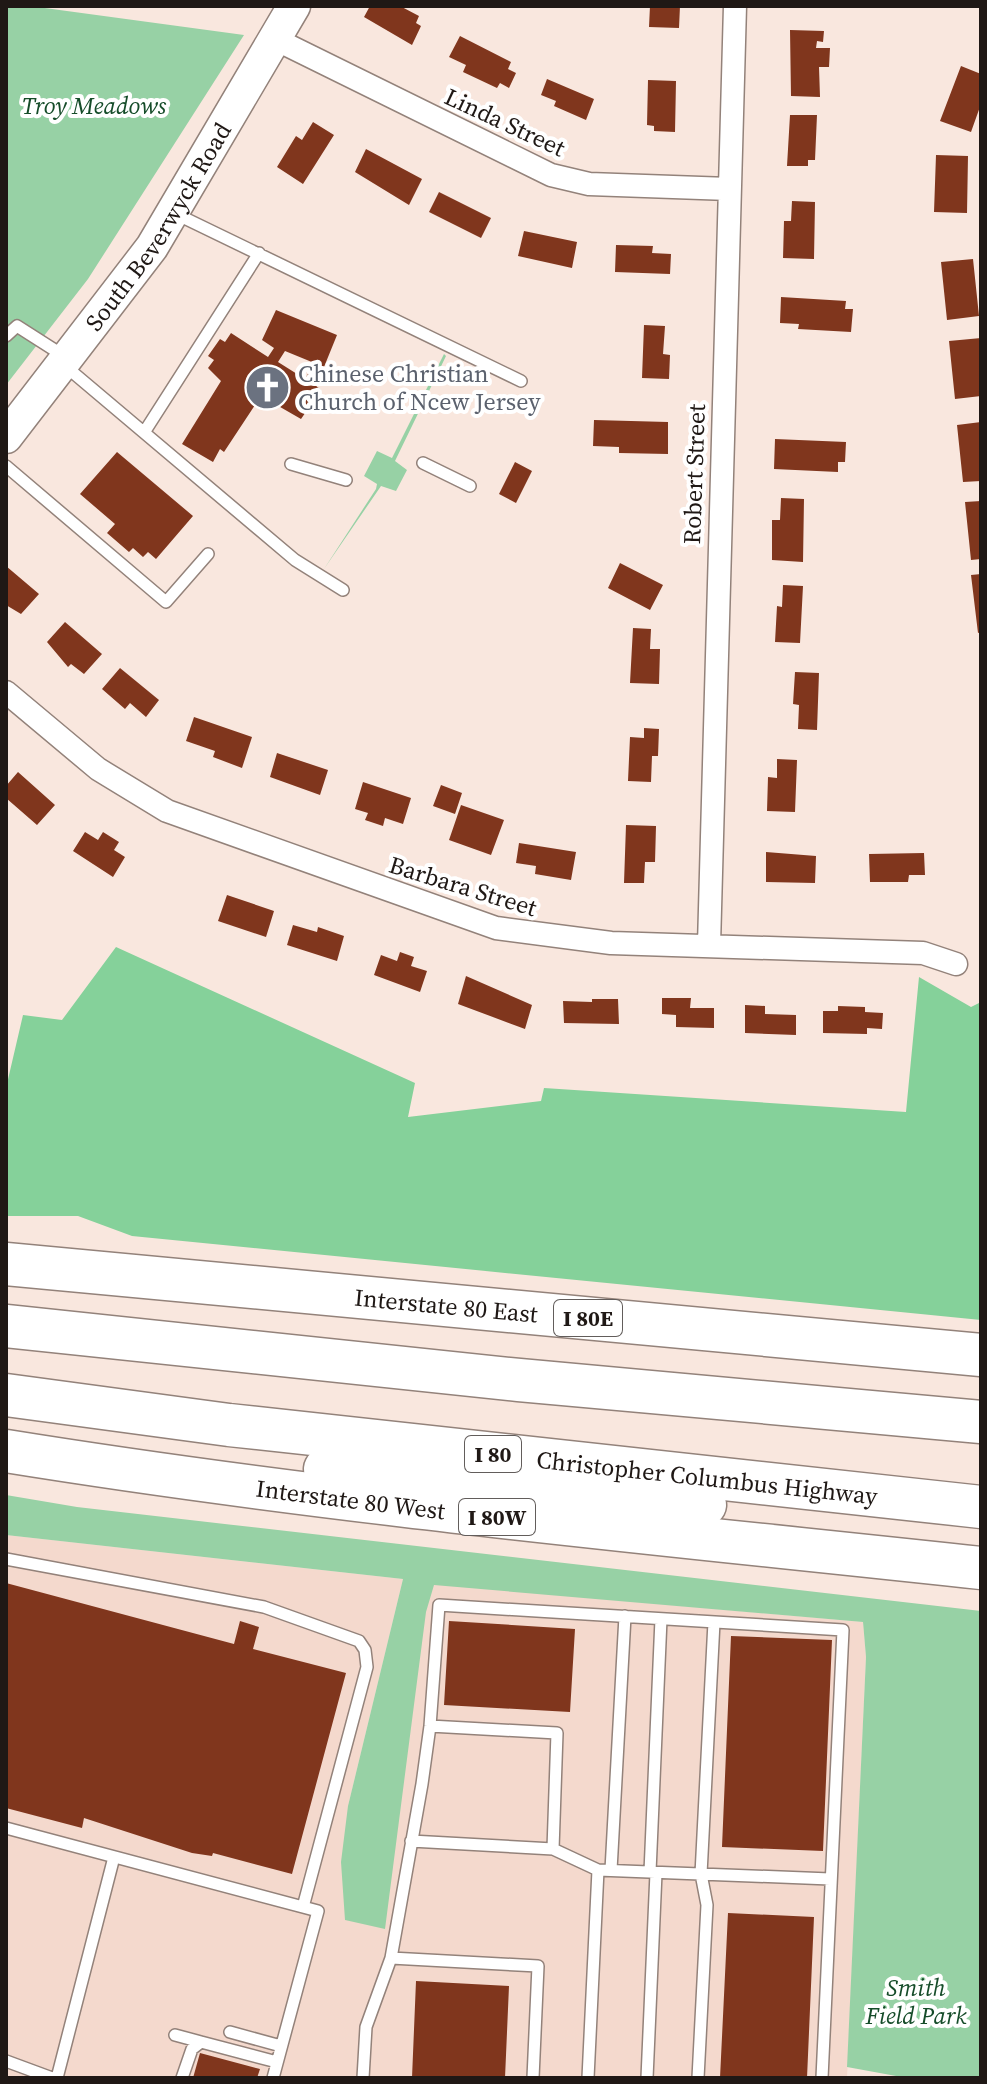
<svg xmlns="http://www.w3.org/2000/svg" width="987" height="2084" font-family="'Source Serif 4',serif">
<style>
.built{fill:#f4d9cd}
.green{fill:#97d1a5}
.forest{fill:#85d19a}
.building{fill:#80361d}
.lines{fill:none;stroke-linecap:round;stroke-linejoin:round}
.lane-casing{stroke:#93827a;stroke-width:14}
.street-casing{stroke:#93827a;stroke-width:25}
.secondary-casing{stroke:#93827a;stroke-width:35}
.highway-casing{stroke:#93827a;stroke-width:45}
.lane{stroke:#fff;stroke-width:11}
.street{stroke:#fff;stroke-width:22}
.secondary{stroke:#fff;stroke-width:32}
.highway{stroke:#fff;stroke-width:42}
.labels{text-anchor:middle;dominant-baseline:central;stroke-width:8;stroke-linejoin:round;paint-order:stroke}
.shield{fill:#fff;stroke:#625d5b;stroke-width:2}
.shield-label{font-size:22px;font-weight:bold;fill:#1f1815}
.park-label{font-size:24px;font-style:italic;fill:#154c29;stroke:#fff}
.street-label{font-size:24px;fill:#1f1815;stroke:#fff}
.worship-label{font-size:24px;fill:#5b616d;stroke:#fff;text-anchor:start}
</style>
<rect width="100%" height="100%" fill="#f9e7de"/>
<path class="built" d="M6,1535L403,1579L348,1806L434,1584L863,1622L866,1657L847,2078H6Z"/>
<path class="green" d="M6,6H30L244,35L88,279L6,385Z
M444,354L446,356L395,461L407,470L396,491L381,486L324,569L376,489L377,484L364,476L377,451L392,458Z
M6,1495L77,1507L981,1611V2078H907L847,2067L866,1657L863,1622L434,1585L426,1612L385,1929L345,1920L341,1862L348,1806L403,1579L6,1535Z"/>
<path class="forest" d="M116,947L415,1083L408,1117L541,1101L544,1088L906,1112L919,977L971,1007L981,1002V1320L132,1236L78,1216H6V1088L23,1015L62,1020Z"/>
<path class="building" d="M370,6H400L419,16L416,23L421,26L412,45L364,17Z
M650,6H680L679,28L649,27Z
M790,30L824,31L823,42L817,41L816,48H830L829,67H819L820,97L791,96Z
M460,36L511,62L508,69L516,73L509,88L500,83L497,88L463,72L466,65L449,57Z
M961,66L981,74V104L971,132L940,121Z
M547,79L594,99L586,120L554,106L556,101L541,95Z
M648,80L676,81L675,132L654,131V126L647,125Z
M790,115H817L815,160H808V166H787Z
M313,122L334,135L303,184L277,167L296,136L302,140Z
M366,149L422,179L409,205L355,172Z
M936,155L968,156L967,213L934,212Z
M439,192L491,218L481,238L429,212Z
M792,201L815,202L814,259L783,258L784,221H791Z
M524,231L577,242L572,268L518,256Z
M616,245L653,246L652,253L671,254L670,274L615,272Z
M973,259L979,316L947,320L941,262Z
M781,297L846,301L845,309H853L851,332L798,329L799,324L780,323Z
M276,310L337,335L324,367L285,351L278,362L305,379L310,370L321,374L315,385L321,390L301,419L261,396L224,452L220,449L213,462L182,444L221,381L208,368L214,360L208,356L220,339L225,342L231,333L268,357L274,348L262,340Z
M644,325L665,326L663,354L670,355L669,379L642,378Z
M981,338V396L955,399L949,341Z
M594,420L668,422V454L619,453V447L593,446Z
M981,422V481L963,482L957,425Z
M775,439L846,442L845,462H838V472L774,469Z
M117,452L193,516L156,559L148,552L143,557L133,548L129,552L107,533L115,524L80,494Z
M515,462L532,471L516,503L499,494Z
M781,498L804,499L803,562L772,560V520H780Z
M981,501V559L971,560L965,502Z
M620,563L663,585L650,610L608,588Z
M6,566L39,594L21,614L6,605Z
M981,574V632L978,633L971,575Z
M783,585L803,586L800,643L775,642L777,606L782,607Z
M65,622L102,654L84,674L71,664L68,667L47,642Z
M633,628L651,629L650,649H660L659,684L630,683Z
M120,668L159,700L146,717L130,703L125,709L102,689Z
M795,672L819,673L817,730L798,729L799,705L793,704Z
M194,717L252,737L242,768L213,757L215,751L186,741Z
M644,728L659,729L658,756H652L651,782L628,781L630,737L644,738Z
M277,753L328,770L320,795L270,777Z
M777,759L797,760L795,812L767,811L768,777L777,778Z
M18,772L55,805L37,825L6,798V786Z
M363,782L411,798L403,824L385,818L383,826L365,820L368,813L355,809Z
M441,785L462,793L455,814L433,806Z
M461,805L504,820L491,855L449,840Z
M626,825L656,826L655,862H645L644,883H624Z
M85,832L98,840L103,832L119,842L114,850L125,857L113,877L73,851Z
M519,843L576,852L571,880L535,874L536,866L516,863Z
M766,852L816,856L815,883L766,882Z
M924,853L925,875H909L908,882H870L869,854Z
M227,895L274,911L266,937L218,921Z
M293,925L317,932L318,927L344,936L337,961L287,945Z
M400,952L414,957L411,966L427,971L420,992L374,975L381,955L397,961Z
M466,976L532,1005L525,1029L458,1004Z
M662,998H691L690,1008H714V1028L676,1027V1015L662,1014Z
M592,999H618L619,1024L564,1023L563,1001L592,1002Z
M745,1005L765,1006V1014L796,1015V1035L745,1033Z
M838,1006L865,1007V1012L883,1013L882,1029L867,1028V1034L823,1033V1011H838Z
M6,1583L234,1644L240,1621L259,1627L253,1649L346,1673L292,1874L213,1853L212,1856L192,1853L84,1818L82,1828L6,1808Z
M449,1621L575,1629L570,1712L444,1705Z
M731,1636L832,1640L823,1851L722,1847Z
M728,1913L814,1917L807,2078H720Z
M416,1981L509,1986L505,2078H412Z
M200,2053L260,2069L257,2078H193Z"/>
<g class="lines">
<defs>
<path id="lane" d="M176,214L521,381
M6,336L17,326L64,356
M64,365L295,560L343,590
M145,431L259,253
M423,463L470,486
M291,464L346,480
M6,466L166,602L208,554
M6,1559L264,1607L359,1641L365,1650L367,1667L303,1907
M430,1726L557,1733L553,1849
M6,1828L318,1911L273,2078
M411,1841L553,1849L598,1870L830,1879
M611,1870L625,1616
M650,1872L661,1619
M391,1958L538,1966L533,2078
M230,2032L281,2046
M175,2035L201,2042
M6,2061L52,2078
M57,2078L114,1857
M182,2078L192,2049L201,2042L277,2062
M363,2078L366,2027L391,1958L422,1784L430,1726L439,1605L843,1630L822,2078
M588,2078L598,1870
M647,2078L656,1873
M698,2078L707,1905L701,1874L714,1622"/>
<path id="street" d="M275,39L551,175L589,184L729,189
M6,692L98,769L167,811L496,928L611,943L923,953L956,964
M709,945L735,6"/>
<g id="secondary">
<path id="s1" d="M6,437L152,247L294,6"/>
</g>
<g id="highway">
<path id="s2" d="M6,1264L981,1355"/>
<path d="M6,1326L519,1380L981,1422"/>
<path id="s3" d="M6,1395L229,1425L981,1507"/>
<path id="s4" d="M6,1451C329,1503 655,1533 981,1568"/>
<path d="M325,1469L705,1505"/>
</g>
</defs>
<use href="#lane" class="lane-casing"/>
<use href="#street" class="street-casing"/>
<use href="#secondary" class="secondary-casing"/>
<use href="#highway" class="highway-casing"/>
<use href="#lane" class="lane"/>
<use href="#street" class="street"/>
<use href="#secondary" class="secondary"/>
<use href="#highway" class="highway"/>
</g>
<defs>
<symbol id="church-disc" viewBox="-11 -11 22 22"><circle r="9.5" fill="#6b7280" stroke="#fff"/><path d="M-1.2-6h2.4v3.5h3.3v2.4h-3.3V6h-2.4V-.1h-3.3v-2.4h3.3Z" fill="#fff"/></symbol>
</defs>
<g fill-rule="evenodd">
<use href="#church-disc" x="242" y="362" width="51" height="51"/>
</g>
<g class="labels">
<g class="shield">
<rect x="554" y="1300" width="68" height="36" rx="6"/>
<rect x="465" y="1436" width="56" height="36" rx="6"/>
<rect x="459" y="1499" width="76" height="36" rx="6"/>
</g>
<g class="shield-label">
<text x="588" y="1318">I 80E</text>
<text x="493" y="1454">I 80</text>
<text x="497" y="1517">I 80W</text>
</g>
<g class="park-label">
<text x="94" y="105">Troy Meadows</text>
<text x="916" y="1987">Smith<tspan x="916" dy="28">Field Park</tspan></text>
</g>
<g class="street-label">
<text transform="translate(505 122) rotate(25)">Linda Street</text>
<text stroke="none"><textPath href="#s1" startOffset="260">South Beverwyck Road</textPath></text>
<text transform="translate(694 474) rotate(-88)">Robert Street</text>
<text transform="translate(463 886) rotate(17)">Barbara Street</text>
<text stroke="none"><textPath href="#s2" startOffset="442">Interstate 80 East</textPath></text>
<text stroke="none"><textPath href="#s3" startOffset="706">Christopher Columbus Highway</textPath></text>
<text stroke="none"><textPath href="#s4" startOffset="348">Interstate 80 West</textPath></text>
</g>
<g class="worship-label">
<text x="298" y="373">Chinese Christian<tspan x="298" dy="28">Church of Ncew Jersey</tspan></text>
</g>
</g>
<rect width="987" height="2084" fill="none" stroke="#1f1815" stroke-width="16"/>
</svg>
